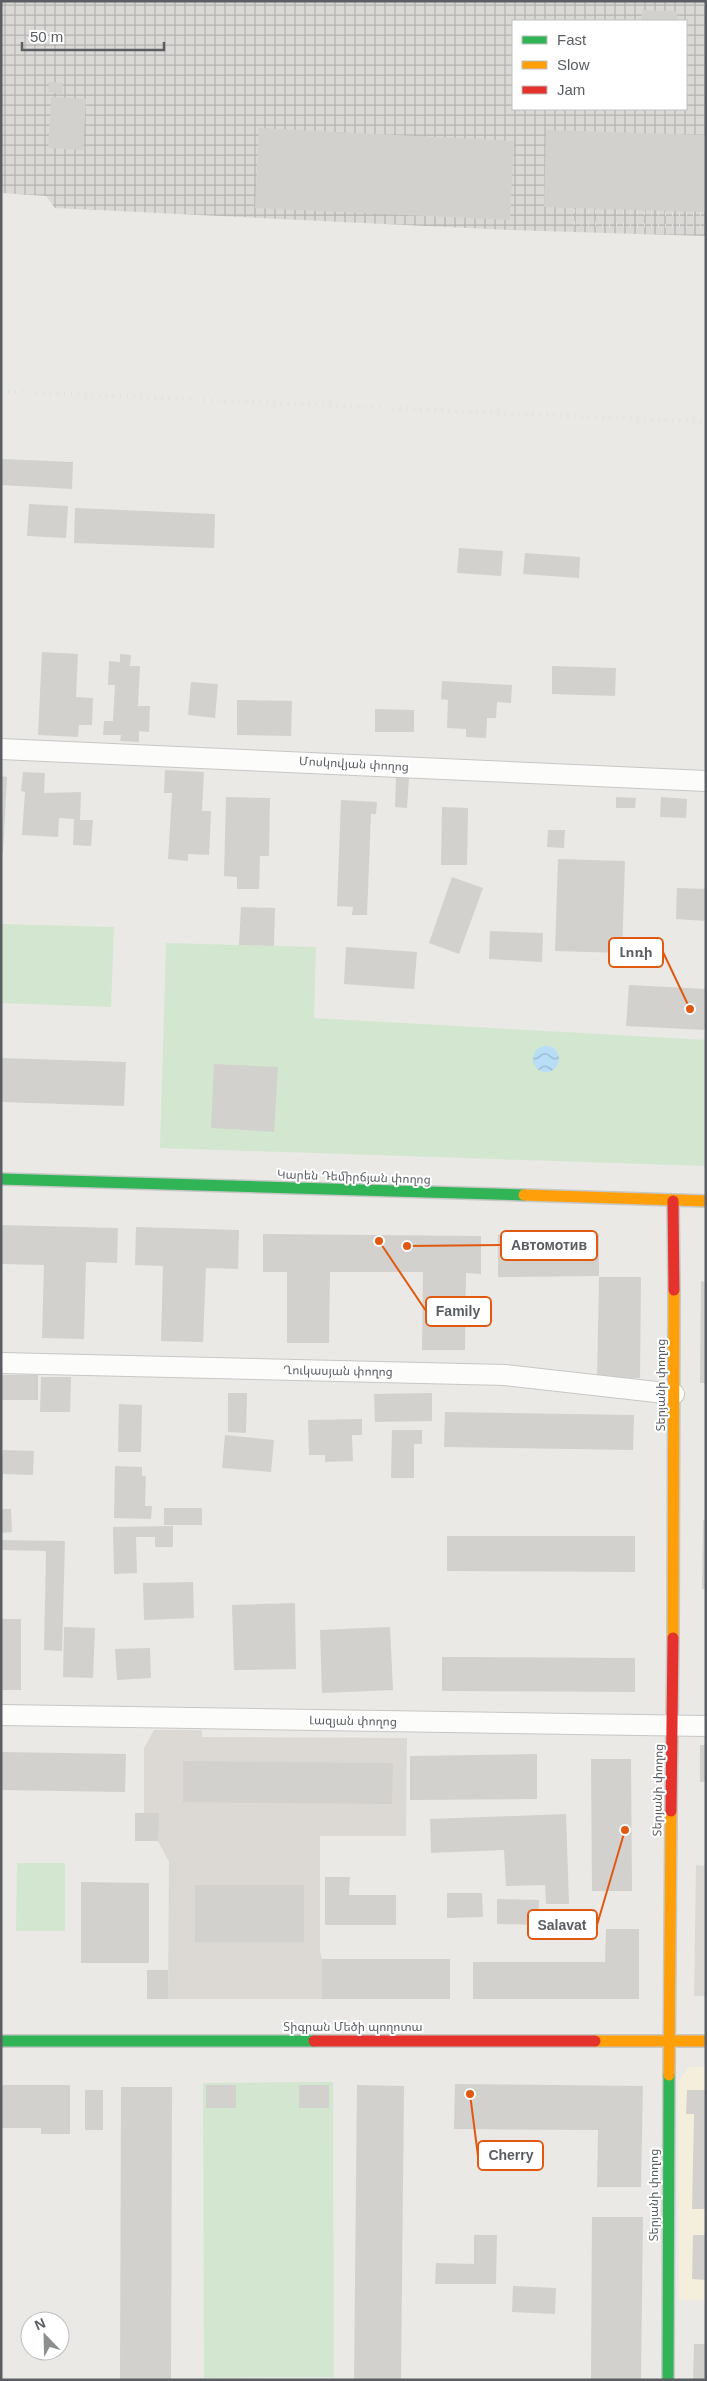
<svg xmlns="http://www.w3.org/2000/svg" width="707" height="2381" font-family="Arial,'Noto Sans Armenian',sans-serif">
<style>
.commercial{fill:#f4eedd}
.industrial{fill:url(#industrial-grid);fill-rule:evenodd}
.education{fill:#dcd9d4}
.green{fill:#d3e6d0}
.water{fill:url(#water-waves)}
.building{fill:#d2d1ce}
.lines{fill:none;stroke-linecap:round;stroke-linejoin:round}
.street-casing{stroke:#c7c7c7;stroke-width:22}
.fast-casing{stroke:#c6c7c7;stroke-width:14}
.slow-casing{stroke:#c6c7c7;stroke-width:14}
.jam-casing{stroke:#c6c7c7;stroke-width:14}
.street{stroke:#fcfcfb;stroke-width:20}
.fast{stroke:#30b455;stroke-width:11}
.slow{stroke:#ff9f0a;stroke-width:11}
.jam{stroke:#e5322d;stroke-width:11}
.rail{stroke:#e2e1e1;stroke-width:4;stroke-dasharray:1 6;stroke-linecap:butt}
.labels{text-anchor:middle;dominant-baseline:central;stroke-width:4;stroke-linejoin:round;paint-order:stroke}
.street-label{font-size:12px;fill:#5a5e62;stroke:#fff}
.leader{fill:none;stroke:#e15910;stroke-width:2}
.callout-dot{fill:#e15910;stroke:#fff;stroke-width:2}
.callout{fill:#fff;stroke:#e15910;stroke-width:2}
.callout-label{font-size:14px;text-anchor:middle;font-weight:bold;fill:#5a5e62}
</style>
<defs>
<pattern id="industrial-grid" width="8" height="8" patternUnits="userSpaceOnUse" patternTransform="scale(1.25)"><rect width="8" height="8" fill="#dbd9d6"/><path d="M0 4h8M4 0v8" fill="none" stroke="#b5b3b1"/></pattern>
<pattern id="water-waves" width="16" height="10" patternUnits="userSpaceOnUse" patternTransform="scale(1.25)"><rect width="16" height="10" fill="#b7def6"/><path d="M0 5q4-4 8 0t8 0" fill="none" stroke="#98b7cb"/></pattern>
</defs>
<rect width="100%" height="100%" fill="#eae9e5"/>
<path class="commercial" d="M689,2067H706V2300H679L678,2082Z"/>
<path class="industrial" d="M1,1H706V236L509,230L55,208L46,196L1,193ZM513,21H686V109H513Z"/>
<path class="education" d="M154,1730H202V1737L407,1738L406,1836H320V1951L322,1959V1999H168L169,1862L158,1841V1813H144V1748Z
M696,1865L706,1866V1996H694Z"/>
<path class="green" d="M1,924L114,927L111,1007L1,1003Z
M166,943L316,947L314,1018L706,1040V1166L160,1148Z
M17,1863H65V1931H16Z
M333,2082L334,2377L204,2378L203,2083Z"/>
<path class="water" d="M533 1059a13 13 0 1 1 26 0a13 13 0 1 1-26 0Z"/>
<path class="building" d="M642,10L677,11V21H641Z
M49,82L63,83L62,94L48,92Z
M51,97L86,99L83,150L48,148Z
M259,128L514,141L510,220L255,208Z
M546,130L706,135V212L544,207Z
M1,459L73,462L72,489L1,485Z
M29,504L68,506L66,538L27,536Z
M75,508L215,514L214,548L74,543Z
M459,548L503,551L501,576L457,573Z
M525,553L580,557L579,578L523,574Z
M42,652L78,654L76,697L93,698L92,725H79L78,737L38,735Z
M120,654L131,655L130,666H140L138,706H150L149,732L139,731V742L120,741L121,735H103L104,721H113L115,685H108L109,661L120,662Z
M552,666L616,668L615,696L552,694Z
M442,681L512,685L511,703L497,702L496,718H487L486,738L466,737V729L447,728L448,700L441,699Z
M191,682L218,684L215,718L188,715Z
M237,700L292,701L291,736L237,735Z
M375,709L414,710V732H375Z
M165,770L204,772L202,811H211L209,855L188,854V861L168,859L172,793H164Z
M23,772L45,773L44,793L81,792L80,820H93L91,846L73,845L74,819L59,818L58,837L22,835L25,792L21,791Z
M1,776L7,777L3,853H1Z
M396,777L409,778L407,808L395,807Z
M226,797L270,798L269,856H260L259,889H237V877L224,876Z
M616,797L636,798L635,808H616Z
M661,797L687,799L686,818L660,817Z
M341,800L377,802L376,814H371L367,915H352L353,907L337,906Z
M442,807L468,808L467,865H441Z
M548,830H565L564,848L547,847Z
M558,859L625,861L622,953L555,951Z
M452,877L483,888L459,954L429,943Z
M677,888L706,889V921L676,919Z
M241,907L275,908L274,946L239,945Z
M490,931L543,933L542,962L489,959Z
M346,947L417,952L414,989L344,984Z
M629,985L706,989V1030L626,1026Z
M1,1058L126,1062L124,1106L1,1102Z
M214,1064L278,1067L274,1132L211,1128Z
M1,1225L118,1228L117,1263L86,1262L84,1339L42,1338L44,1265L1,1264Z
M136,1227L239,1230L238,1269L206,1268L203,1342L161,1341L163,1266L135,1265Z
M263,1234L481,1236V1274L466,1273L465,1350H422L423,1272H330L329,1343H287V1272H263Z
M599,1234V1276L498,1277V1235Z
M599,1277H641L640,1378H597Z
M701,1281L706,1282V1383H700Z
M1,1375H38V1400H1Z
M41,1377H71L70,1412H40Z
M228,1393H247L246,1433L228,1432Z
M432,1393V1421L375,1422L374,1394Z
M119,1404L142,1405L141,1452H118Z
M445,1412L634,1415L633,1450L444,1447Z
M362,1419V1435H352L353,1461L325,1462V1455H309L308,1420Z
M392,1430H422V1444H414V1478H391Z
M225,1435L274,1440L271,1472L222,1468Z
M3,1450L34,1451L33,1475L3,1474V1479H1V1455H3Z
M115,1466L142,1467V1476H146L145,1506H152L151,1519L114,1518Z
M164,1508H202V1525H164Z
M1,1509H11L12,1532L1,1533Z
M703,1520H706V1589H702Z
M173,1526V1547H155V1537H136L137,1573L114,1574L113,1527Z
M447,1536H635V1572L447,1571Z
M1,1540L65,1541L62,1651L44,1650L46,1551L1,1550Z
M193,1582L194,1618L144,1620L143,1583Z
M295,1603L296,1669L234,1670L232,1605Z
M1,1619H21V1690H1Z
M64,1627L95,1628L93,1678L63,1677Z
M390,1627L393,1690L322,1693L320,1630Z
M150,1648L151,1678L117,1680L115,1649Z
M442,1657L635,1658V1692L442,1691Z
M700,1745H706V1782H700Z
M1,1752L126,1754L125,1792L1,1790Z
M537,1754V1799L410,1800V1756Z
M591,1759H631L632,1891H592Z
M183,1761L393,1763L392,1804L183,1802Z
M135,1813H159L158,1841H135Z
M566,1814L569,1904H546L545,1885L506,1886L504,1850L431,1853L430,1819Z
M325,1877H350L349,1895H396V1925H325Z
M81,1882L149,1883V1963H81Z
M195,1885H304V1942H195Z
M447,1893H482L483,1917L447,1918Z
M497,1899L539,1900L538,1925L497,1924Z
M606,1929H639V1999H473V1962H605Z
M322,1959H450V1999H322Z
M147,1970H168V1999H147Z
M455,2084L643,2086L641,2187H597L598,2130L454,2129Z
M1,2085H70V2134H41V2128H1Z
M206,2085H236V2108H206Z
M299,2085H329V2108H299Z
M357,2085L404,2086L401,2380H354Z
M121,2087H172L171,2380H120Z
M85,2090H103V2130H85Z
M687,2090H706V2209H692L694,2114H686Z
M592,2217H643L641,2380H591Z
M474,2235H497L496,2284H435L436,2263L474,2264Z
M693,2235H706V2280L692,2279Z
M513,2286L556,2288L555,2314L512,2312Z
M694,2344H706V2380H693Z"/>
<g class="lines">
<defs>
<path id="street" d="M1,749L706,781
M1,1363L505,1375L674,1394
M1,1715L706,1726"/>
<path id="fast" d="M1,1179L524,1195
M1,2041H314
M668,2380L669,2075"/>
<path id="slow" d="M524,1195L706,1201
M673,1638L674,1290
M595,2041H706
M669,2075L671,1811"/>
<path id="jam" d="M673,1201L674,1290
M671,1811L673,1638
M314,2041H595"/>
</defs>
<use href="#street" class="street-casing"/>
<use href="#fast" class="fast-casing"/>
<use href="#slow" class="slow-casing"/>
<use href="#jam" class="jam-casing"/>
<use href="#street" class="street"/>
<use href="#fast" class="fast"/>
<use href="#slow" class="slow"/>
<use href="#jam" class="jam"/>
<path class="rail" d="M698,1L706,4
M574,211L706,215
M574,223L706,227
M1,391L706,422"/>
</g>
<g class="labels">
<g class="street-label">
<text transform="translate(354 764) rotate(3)">Մոսկովյան փողոց</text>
<text transform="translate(354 1177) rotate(2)">Կարեն Դեմիրճյան փողոց</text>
<text transform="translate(338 1371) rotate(1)">Ղուկասյան փողոց</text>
<text transform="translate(661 1385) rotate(-90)">Տերյանի փողոց</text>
<text transform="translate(353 1721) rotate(1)">Լազյան փողոց</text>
<text transform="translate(658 1790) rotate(-89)">Տերյանի փողոց</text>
<text x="353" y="2027">Տիգրան Մեծի պողոտա</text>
<text transform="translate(654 2195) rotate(-90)">Տերյանի փողոց</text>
</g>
</g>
<path class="leader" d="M690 1009L663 952M407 1246L501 1245M379 1241L426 1311M625 1830L597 1925M470 2094L478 2156"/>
<g class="callout-dot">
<circle cx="690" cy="1009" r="5"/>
<circle cx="407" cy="1246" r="5"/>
<circle cx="379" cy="1241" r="5"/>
<circle cx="625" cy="1830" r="5"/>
<circle cx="470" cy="2094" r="5"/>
</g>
<g class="callout">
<rect x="609" y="938" width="54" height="29" rx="5"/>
<rect x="501" y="1231" width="96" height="29" rx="5"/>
<rect x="426" y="1297" width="65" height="29" rx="5"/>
<rect x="528" y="1910" width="69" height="29" rx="5"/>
<rect x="478" y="2141" width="65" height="29" rx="5"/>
</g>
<g class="callout-label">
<text x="636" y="957">Լոռի</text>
<text x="549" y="1250">Автомотив</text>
<text x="458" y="1316">Family</text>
<text x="562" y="1930">Salavat</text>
<text x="511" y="2160">Cherry</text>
</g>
<rect width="707" height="2381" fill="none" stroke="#5a5e62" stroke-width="5"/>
<rect x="512" y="20" width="175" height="90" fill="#ffffff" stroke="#bdbfc0"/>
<rect x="522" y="36" width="25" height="8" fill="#30b455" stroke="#bdbfc0"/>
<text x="557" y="45" font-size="15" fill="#5a5e62">Fast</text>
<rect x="522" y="61" width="25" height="8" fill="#ff9f0a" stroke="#bdbfc0"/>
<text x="557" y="70" font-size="15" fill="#5a5e62">Slow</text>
<rect x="522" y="86" width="25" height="8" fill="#e5322d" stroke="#bdbfc0"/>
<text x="557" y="95" font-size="15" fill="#5a5e62">Jam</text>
<g transform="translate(45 2336) rotate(337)"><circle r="24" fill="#ffffff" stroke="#bdbfc0"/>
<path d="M0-4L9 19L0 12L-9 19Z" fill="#8c8f90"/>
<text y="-8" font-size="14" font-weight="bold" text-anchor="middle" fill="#5a5e62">N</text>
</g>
<path d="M22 42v8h142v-8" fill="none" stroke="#5a5e62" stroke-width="2.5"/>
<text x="30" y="42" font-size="15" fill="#5a5e62" stroke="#ffffff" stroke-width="4" paint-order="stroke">50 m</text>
</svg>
